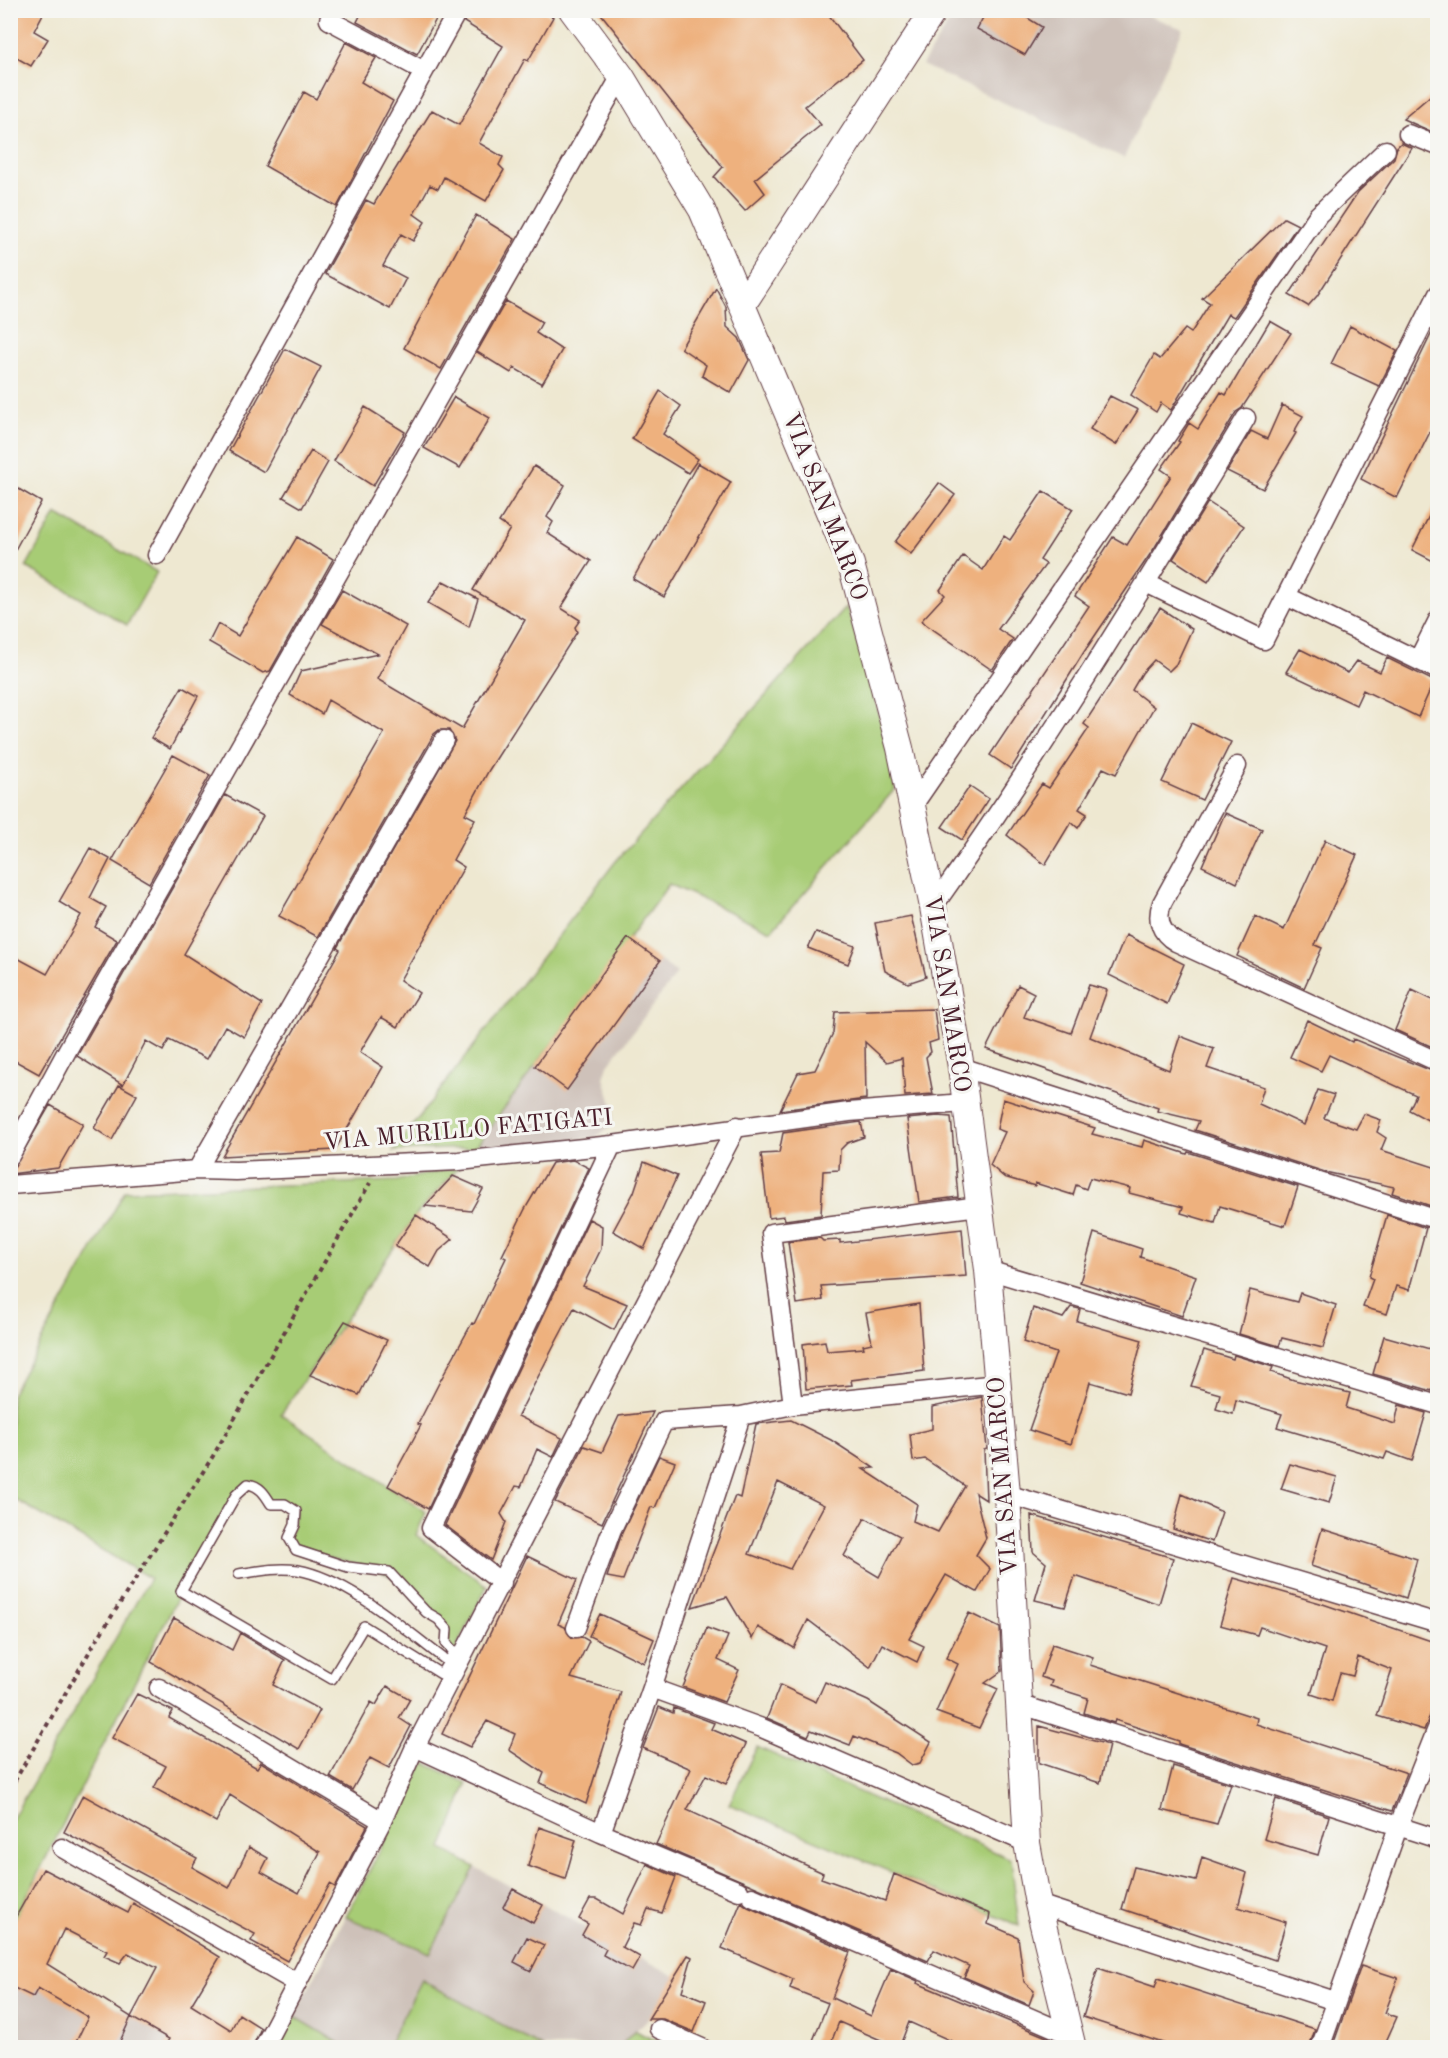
<svg xmlns="http://www.w3.org/2000/svg" width="1448" height="2058" font-family="'Old Standard TT',serif">
<style>
.industrial{fill:#cec1b9}
.green{fill:#a7cc75;stroke:#787650;stroke-width:1.5}
.building{fill:#eeb17e;fill-rule:evenodd}
.lines{fill:none;stroke-linecap:round;stroke-linejoin:round}
.lane-casing{stroke:#633d44;stroke-width:12}
.street-casing{stroke:#633d44;stroke-width:21}
.secondary-casing{stroke:#633d44;stroke-width:28}
.path{stroke:#633d44;stroke-width:4;stroke-dasharray:4.5 4.5;stroke-linecap:butt}
.lane{stroke:#fff;stroke-width:9}
.street{stroke:#fff;stroke-width:18}
.secondary{stroke:#fff;stroke-width:26}
.labels{text-anchor:middle;dominant-baseline:central;stroke-width:6;stroke-linejoin:round;paint-order:stroke}
.street-label{font-size:24px;fill:#4a1f2b;stroke:#f6f6f2}
</style>
<rect width="100%" height="100%" fill="#f6f6f2"/>
<filter id="ink" filterUnits="userSpaceOnUse"><feTurbulence type="fractalNoise" baseFrequency=".0167" numOctaves="2"/><feDisplacementMap in="SourceGraphic" scale="12" xChannelSelector="R" yChannelSelector="G"/><feConvolveMatrix kernelMatrix="1 2 1 2 8 2 1 2 1" color-interpolation-filters="sRGB"/></filter>
<filter id="wash" filterUnits="userSpaceOnUse"><feTurbulence type="fractalNoise" baseFrequency=".008" numOctaves="4" result="noise"/><feDisplacementMap in="SourceGraphic" scale="24" xChannelSelector="R" yChannelSelector="G"/><feGaussianBlur stdDeviation="1.35" result="paint"/><feColorMatrix in="noise" values="0 0 0 0 0 0 0 0 0 0 0 0 0 0 0 0 0 1.4 0 .05"/><feComposite in="paint" operator="in"/></filter>
<g filter="url(#wash)">
<rect width="100%" height="100%" fill="#eee8d1"/>
<path class="industrial" d="M956,11H1137L1183,29L1124,158L922,65Z
M628,938L677,973L608,1065L604,1078L614,1110L612,1125L596,1137L473,1150Z
M475,1867L675,1976L648,2019L619,2047H542L422,1980L387,2047H346L294,2016L346,1917L430,1953Z
M10,1942L84,1988L184,2047H11Z"/>
<path class="green" d="M56,514L157,572L127,625L26,567Z
M846,607C867,666 884,726 895,789L771,931L669,884L475,1148L393,1151L616,861Z
M459,1167L416,1215L281,1414L426,1512L416,1535L487,1586L454,1652L446,1643L447,1629L399,1580L375,1569L296,1550L289,1538L296,1511L271,1504L255,1485L239,1494L181,1591L11,1927V1821L150,1578L11,1497V1395L125,1191L396,1181Z
M757,1747L1011,1859L1019,1926L729,1804Z
M424,1763L467,1783L442,1849L475,1867L430,1953L346,1917Z
M422,1980L542,2047H387Z
M294,2016L346,2047H276Z
M635,2031L669,2047H619Z"/>
<g id="blocks">
<path class="building" d="M10,10H45L34,31L48,39L31,66L10,54Z
M363,10H441L417,54L357,22Z
M469,10H541L553,17L528,61L525,59L479,143L503,157L499,165L504,170L486,201L444,177L438,189L430,185L414,214L425,222L413,241L401,234L383,266L406,278L390,309L325,274L366,200L374,204L432,110L459,125L503,46L464,22Z
M598,10H825L863,60L805,106L821,125L755,179L765,193L745,211L714,177L723,167Z
M987,10H1015L1042,27L1025,55L977,29Z
M346,42L376,58L361,82L393,101L337,207L265,166L304,92L316,99Z
M1437,90V134L1403,119Z
M1401,143L1412,148L1317,296L1308,306L1289,295L1358,192L1394,158L1397,147Z
M476,215L515,239L441,369L404,348Z
M1284,218L1298,225L1234,317L1228,314L1171,410L1161,403L1156,412L1131,395L1154,355L1160,359L1185,329L1191,333L1210,303L1202,298Z
M716,288L726,307L727,327L739,338L749,360L731,393L702,376L706,365L681,348Z
M506,301L542,322L536,333L562,350L542,384L514,368L511,373L477,352Z
M1270,321L1291,333L1242,408L1236,412L1155,547L1084,652L1011,769L990,755L1089,606L1075,596L1113,537L1127,545L1171,476L1161,469L1180,442L1178,441L1189,423L1198,429L1221,392L1226,395Z
M1437,322V418L1397,498L1361,479Z
M1350,326L1397,351L1379,386L1331,364Z
M285,349L321,367L264,472L229,451Z
M660,391L681,406L663,434L698,459L688,473L632,439Z
M1110,396L1138,410L1116,445L1090,429Z
M454,397L490,418L460,468L424,448Z
M1282,405L1303,416L1294,432L1296,433L1263,489L1227,471L1251,431L1267,439Z
M365,407L405,432L373,486L334,461Z
M311,451L328,462L302,508L283,497Z
M698,463L731,482L664,597L633,579Z
M534,466L565,485L547,517L553,522L547,533L591,561L561,608L580,620L575,627L577,632L489,770L465,814L475,819L453,860L464,867L400,980L419,993L398,1027L381,1017L360,1052L383,1067L335,1150L222,1156L340,950L337,948L455,741L449,730H439L434,734L318,937L279,916L384,733L328,700L322,714L290,695L301,671L378,654L322,624L342,590L406,626L377,679L462,729L525,620L473,590L510,529L499,522Z
M939,483L955,495L911,554L895,542Z
M10,484L41,502L10,559Z
M1043,491L1073,509L1040,560L1046,564L998,629L1013,639L992,670L921,621L945,595L940,590L963,556L983,570L1004,536L1010,540Z
M1437,500V563L1412,550Z
M1208,502L1244,526L1208,582L1173,559Z
M297,537L333,559L270,671L263,673L209,642L218,624L238,636Z
M443,581L478,599L469,627L428,603Z
M1160,608L1192,629L1176,664L1169,671L1154,660L1142,673L1132,690L1154,707L1116,774L1103,768L1079,809L1087,814L1078,828L1071,822L1045,865L1007,835L1042,784L1049,788L1089,728L1084,724Z
M1300,649L1348,673L1357,661L1380,672L1387,658L1434,681L1418,717L1363,690L1356,705L1286,672Z
M182,687L198,696L170,749L151,738Z
M1191,723L1231,742L1202,800L1162,782Z
M173,755L210,775L149,883L112,861Z
M970,786L989,799L962,840L942,827Z
M225,795L263,816L184,954L262,1004L244,1037L225,1026L207,1059L169,1040L163,1051L146,1041L123,1085L77,1056Z
M1225,813L1262,829L1237,883L1202,866Z
M1325,840L1357,855L1315,945L1322,948L1304,988L1237,956L1255,916L1284,930Z
M90,848L110,859L90,898L106,907L95,927L117,940L39,1074L10,1058V954L47,974L81,915L59,902Z
M911,916L926,977L908,983L885,971L875,923Z
M816,932L855,946L848,964L808,948Z
M1126,935L1184,964L1167,1004L1109,975Z
M628,938L660,961L567,1090L535,1066Z
M1018,985L1034,993L1024,1017L1071,1033L1089,985L1107,990L1090,1037L1169,1070L1180,1036L1214,1049L1207,1068L1264,1087L1259,1104L1304,1125L1318,1090L1334,1095L1324,1118L1356,1129L1364,1114L1381,1120L1377,1132L1386,1138L1381,1150L1437,1168V1208L1392,1193L1394,1187L1325,1172L1195,1130L1199,1121L1157,1111L1158,1108L986,1049Z
M1412,990L1437,1002V1049L1395,1030Z
M934,1009L938,1040L929,1043L931,1052L926,1057L933,1094L905,1096L902,1058L887,1062L865,1042L866,1099L780,1110L798,1073L815,1070L833,1033L835,1012Z
M1307,1020L1352,1042L1353,1039L1437,1073V1125L1409,1110L1416,1095L1329,1055L1321,1071L1290,1057Z
M119,1085L137,1095L112,1140L94,1128Z
M1003,1099L1095,1128L1092,1134L1142,1147L1144,1140L1187,1154L1188,1152L1298,1187L1285,1226L1220,1206L1215,1223L1181,1213L1183,1207L1129,1193L1130,1188L1090,1178L1086,1189L1076,1185L1073,1195L1035,1183V1186L1004,1177L990,1165L1005,1132L997,1129Z
M50,1105L83,1124L58,1168L10,1174Z
M938,1116L951,1117L958,1197L919,1202L907,1119Z
M861,1122L864,1137L847,1143L840,1150L839,1170L823,1171L821,1215L785,1220L784,1216L769,1218L761,1154L779,1153L783,1133Z
M573,1160L589,1168L428,1509L388,1486L421,1425L418,1424L439,1383L472,1323L474,1324L506,1258L502,1256L525,1209L552,1163Z
M644,1162L677,1176L644,1249L613,1231L634,1192Z
M453,1176L483,1189L471,1211L425,1206Z
M416,1215L453,1239L439,1251L430,1267L395,1246Z
M1387,1215L1426,1228L1409,1290L1396,1286L1387,1314L1363,1307L1373,1279L1369,1277Z
M589,1219L602,1226L601,1249L583,1286L627,1304L614,1330L574,1308L557,1340L518,1416L562,1438L553,1457L537,1449L521,1487L516,1486L501,1514L506,1522L491,1560L445,1525Z
M962,1229L966,1276L821,1286L823,1300L797,1304L788,1242L820,1238L823,1241L840,1240V1243Z
M1094,1233L1142,1249L1140,1257L1196,1276L1182,1316L1080,1282Z
M1250,1290L1297,1302L1300,1293L1336,1305L1323,1348L1282,1338L1279,1346L1239,1334Z
M919,1304L924,1371L851,1380L852,1385L806,1389L803,1344L825,1341L827,1351L864,1348L863,1345L872,1343L866,1313Z
M1071,1307L1080,1309L1077,1321L1142,1340L1128,1393L1090,1382L1071,1444L1029,1430L1056,1353L1023,1342L1033,1308L1063,1318Z
M345,1321L387,1340L359,1395L310,1375Z
M1384,1336L1437,1351V1388L1433,1387L1432,1391L1373,1374Z
M1204,1350L1233,1359L1234,1355L1273,1367L1271,1372L1294,1380L1350,1393L1346,1408L1395,1424L1399,1405L1426,1413L1412,1461L1387,1452L1384,1459L1277,1427L1282,1414L1236,1400L1233,1414L1216,1409L1220,1394L1191,1386Z
M982,1397L987,1449L984,1450L986,1500L975,1493L986,1538L976,1555L990,1569L977,1592L946,1575L909,1639L924,1646L917,1662L882,1644L870,1667L808,1620L794,1648L758,1627L752,1639L727,1597L692,1607L735,1496L740,1498L756,1424L791,1420L831,1440L874,1468L863,1469L917,1504L913,1521L938,1532L965,1486L925,1459L913,1461L910,1434L932,1429V1407ZM778,1482L824,1505L790,1569L749,1554ZM865,1518L900,1536L879,1577L844,1556Z
M653,1412L602,1523L555,1502L584,1446L602,1452L619,1416Z
M659,1456L675,1462L655,1508L651,1507L623,1580L607,1577L622,1533Z
M1290,1464L1337,1477L1329,1503L1281,1489Z
M1182,1494L1222,1512L1212,1542L1173,1529Z
M1031,1515L1173,1558L1159,1604L1075,1576L1065,1607L1035,1600L1046,1563L1033,1552Z
M1322,1529L1417,1559L1406,1598L1311,1566Z
M527,1556L577,1580L558,1624L565,1627L572,1638L582,1637L589,1641L571,1678L621,1692L586,1804L540,1783L544,1773L509,1750L515,1734L487,1721L470,1747L442,1734Z
M1234,1578L1320,1603L1437,1643V1698L1424,1730L1377,1716L1392,1670L1358,1657L1353,1676L1340,1673L1332,1701L1311,1694L1325,1649L1260,1627L1257,1635L1220,1625Z
M969,1613L1000,1628L1002,1671L985,1683L998,1689L979,1728L936,1712L958,1664L946,1658Z
M600,1614L654,1639L644,1663L589,1636Z
M174,1618L232,1650L240,1633L285,1660L273,1685L320,1710L299,1749L151,1662Z
M707,1628L728,1636L718,1660L739,1670L724,1702L683,1687Z
M1052,1644L1093,1657L1090,1665L1257,1718L1256,1724L1407,1773L1392,1811L1179,1744V1741L1115,1720L1114,1723L1084,1713L1088,1698L1050,1686L1052,1681L1041,1677Z
M825,1682L868,1701L931,1742L920,1763L912,1765L896,1753L854,1736L850,1745L811,1730L808,1736L767,1718L780,1685L816,1702Z
M387,1686L410,1699L399,1718L411,1726L389,1768L370,1758L352,1790L330,1777L371,1702L376,1705Z
M137,1694L173,1711L169,1718L257,1768L261,1762L367,1826L335,1887L330,1884L287,1961L251,1941L255,1934L64,1832L83,1795L197,1858L192,1867L229,1888L249,1847L268,1858L261,1872L299,1893L320,1852L230,1795L216,1822L154,1788L166,1766L112,1738Z
M659,1707L673,1713L674,1708L714,1723L711,1729L746,1744L726,1784L706,1775L687,1810L823,1873L821,1878L885,1901L894,1874L990,1914L988,1924L1018,1937L1024,1982L1034,1991L1029,2005L964,1977L969,1966L934,1950L928,1961L656,1844L691,1769L643,1748Z
M1039,1726L1109,1745L1100,1783L1039,1763Z
M1173,1766L1231,1784L1217,1824L1162,1810Z
M1276,1799L1329,1816L1318,1855L1264,1839Z
M539,1827L576,1840L565,1879L528,1866Z
M1202,1857L1247,1873L1238,1907L1286,1922L1275,1960L1122,1909L1134,1867L1196,1881Z
M647,1864L676,1877L662,1913L648,1909L641,1925L634,1923L622,1947L640,1957L632,1971L603,1955L606,1949L582,1935L588,1924L579,1919L590,1899H597L623,1914Z
M43,1869L128,1913L133,1903L220,1957L191,2005L231,2030L239,2014L261,2028L252,2048H164L169,2039L131,2017L117,2048H73L88,2017L38,1988L33,1997L10,1986V1927ZM64,1929L107,1951L104,1956L120,1963L128,1953L157,1968L131,2017L47,1964Z
M513,1889L543,1905L533,1923L503,1907Z
M741,1902L748,1907L850,1952L832,1998L871,2016L891,1969L918,1981L917,1983L1056,2041L1057,2048H967L909,2022L899,2048H880L883,2041L839,2022L829,2048H810L828,2003L790,1988L793,1979L722,1948Z
M527,1937L544,1945L531,1971L514,1962Z
M688,1955L692,1957L682,1991L706,2001L694,2032L663,2019H648Z
M1361,1966L1398,1978L1385,2013L1397,2017L1383,2048H1332Z
M1098,1968L1155,1987L1158,1978L1315,2029L1309,2048H1178L1083,2017Z"/>
</g>
</g>
<g filter="url(#ink)">
<use href="#blocks" fill-opacity="0" stroke="#633d44" stroke-width="1.5"/>
<g class="lines">
<defs>
<path id="lane" d="M248,1484C260,1486 265,1494 271,1504H285L296,1511L295,1525L289,1538L296,1550L348,1567L389,1572L426,1612L438,1619L447,1629L446,1643L454,1652L441,1674L364,1626L332,1679L181,1591L236,1495Z
M239,1574C258,1571 278,1567 298,1570C349,1579 409,1633 451,1664"/>
<path id="street" d="M329,20L424,71
M1408,134L1438,146
M157,555L458,10
M1146,583L1264,640L1438,294
M1286,596L1438,670
M1418,660L1438,620
M1237,766L1162,903C1156,919 1160,933 1176,942L1438,1062
M912,807L1318,215L1386,150
M933,907C1045,749 1146,584 1246,418
M961,1067L1438,1220
M10,1156L68,1049L621,76
M197,1170L444,740
M10,1185L197,1170L236,1171L459,1161L612,1145L849,1112L964,1103
M988,1270L1438,1405
M793,1405L998,1384
M1007,1494L1438,1623
M502,1583L431,1528L612,1145
M576,1628L612,1529L664,1421L741,1416
M159,1688L382,1821
M652,1688L762,1728L1027,1843
M1019,1704L1438,1839
M415,1747L737,1126
M601,1833L652,1688L741,1416L793,1405L771,1233L979,1206
M62,1848L297,1983
M752,1897L1068,2034
M1038,1904L1335,2001
M659,2029L702,2048
M263,2048L382,1821L415,1747L601,1833L739,1891
M1320,2048L1398,1827L1438,1726"/>
<path id="secondary" d="M572,10L621,76L702,210L851,564L900,748L933,907L961,1067L988,1270L1007,1494L1027,1843L1038,1904L1073,2048
M743,304L934,10"/>
</defs>
<use href="#lane" class="lane-casing"/>
<use href="#street" class="street-casing"/>
<use href="#secondary" class="secondary-casing"/>
<path class="path" d="M10,1789L91,1649L213,1456L370,1183"/>
<use href="#lane" class="lane"/>
<use href="#street" class="street"/>
<use href="#secondary" class="secondary"/>
</g>
</g>
<g class="labels">
<g class="street-label">
<text transform="translate(824 507) rotate(69)">VIA SAN MARCO</text>
<text transform="translate(946 994) rotate(81)">VIA SAN MARCO</text>
<text transform="translate(468 1131) rotate(-5)">VIA MURILLO FATIGATI</text>
<text transform="translate(1004 1476) rotate(-94)">VIA SAN MARCO</text>
</g>
</g>
<rect width="1448" height="2058" fill="none" stroke="#f6f6f2" stroke-width="36"/>
</svg>
